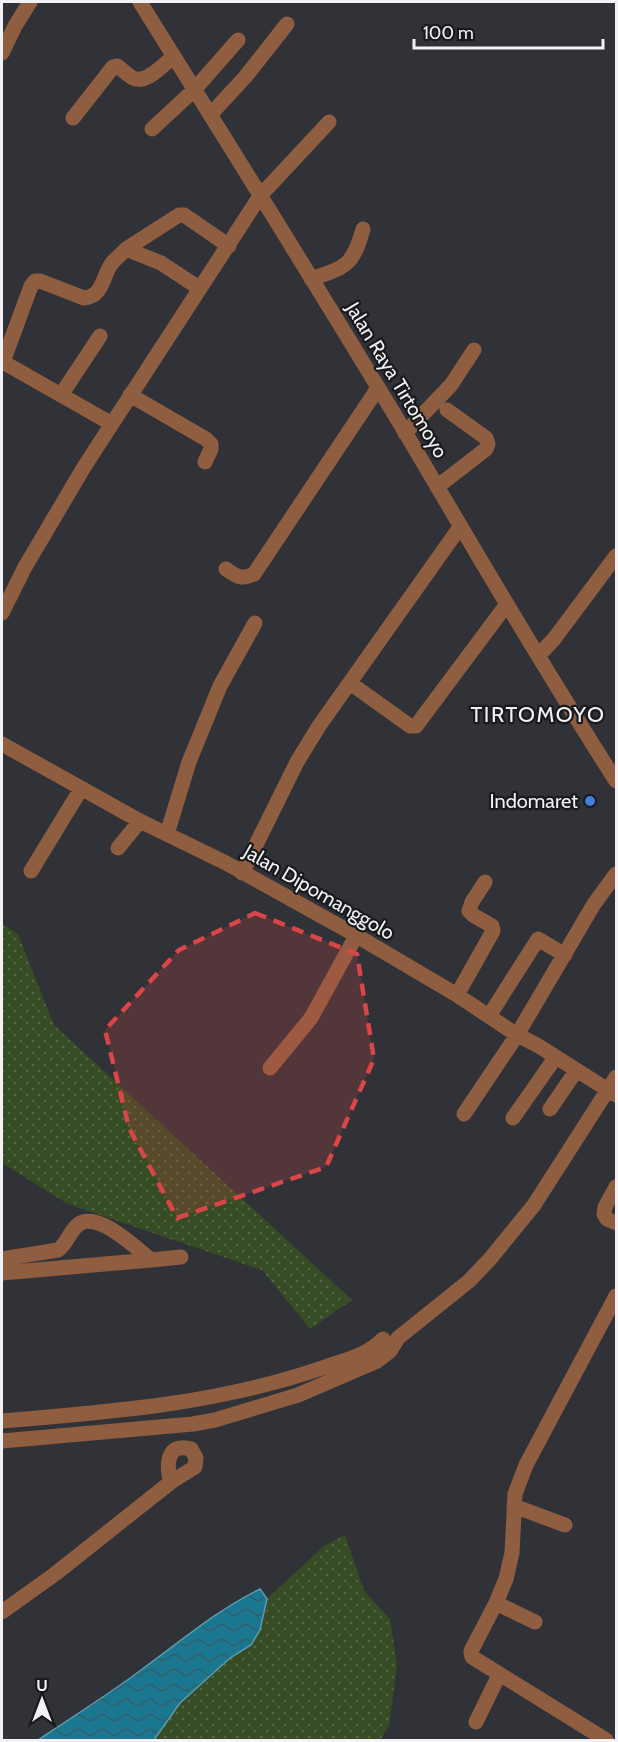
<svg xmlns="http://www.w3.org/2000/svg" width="618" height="1742" font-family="Cabin,sans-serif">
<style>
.grass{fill:url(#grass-dots)}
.water{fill:url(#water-waves);stroke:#5b9cae;stroke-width:1.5}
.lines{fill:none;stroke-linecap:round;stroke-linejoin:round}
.minor{stroke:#8f5e41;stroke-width:15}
.marked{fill:#da4647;fill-opacity:0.2;stroke:#da4647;stroke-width:4.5;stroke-dasharray:12 8;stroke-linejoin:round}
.shop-dot{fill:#3f7fe0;stroke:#191a1c;stroke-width:2}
.labels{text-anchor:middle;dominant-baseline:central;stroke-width:4.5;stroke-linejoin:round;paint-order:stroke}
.street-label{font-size:20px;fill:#f2f2f6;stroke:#191a1c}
.poi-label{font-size:20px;fill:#f2f2f6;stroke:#191a1c;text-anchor:end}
.quarter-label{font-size:22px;letter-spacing:1.5px;fill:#f2f2f6;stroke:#191a1c}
</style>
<defs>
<pattern id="grass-dots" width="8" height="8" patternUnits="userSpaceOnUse" patternTransform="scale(1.5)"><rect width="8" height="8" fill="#354c24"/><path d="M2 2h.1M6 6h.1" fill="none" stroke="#536644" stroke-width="1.8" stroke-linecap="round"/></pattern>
<pattern id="water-waves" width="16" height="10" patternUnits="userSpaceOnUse" patternTransform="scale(1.5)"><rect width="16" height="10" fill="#1a778f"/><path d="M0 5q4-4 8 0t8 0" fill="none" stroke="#345e69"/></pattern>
</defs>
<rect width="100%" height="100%" fill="#313237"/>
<path class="grass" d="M2,924L18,934L54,1025L352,1300L310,1329L262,1270L68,1204L2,1163Z
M345,1535L364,1591L390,1619L397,1665L389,1726L380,1740H154L180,1703L230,1658L251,1645L260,1630L267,1599L324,1546Z"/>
<path class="water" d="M260,1589L267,1599L260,1630L251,1645L230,1658L180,1703L154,1740H38C72,1717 108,1695 141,1670C180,1642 217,1610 260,1589Z"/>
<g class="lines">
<path class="minor" d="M140,2C229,145 318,287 405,432C474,549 543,667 616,781
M2,53L15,26L30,2
M211,114L246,76L287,24
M73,118L113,67L117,66C122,69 127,75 133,78C146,85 164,64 174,56
M152,129L194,90L238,40
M126,249L179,215H184L229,246
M311,279C347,267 353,265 363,229
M61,395L100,336
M130,395L206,439L211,444V449L205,462
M112,424L3,362L31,286L35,281H40L84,298C104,296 102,276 112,263C116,258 122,254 126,249L161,263L199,288
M405,433L451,385L474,350
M437,487L486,449L488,444L486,438L447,410
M226,569C237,577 242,580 254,574L378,388
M2,613L25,567L84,467L260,196L329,122
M539,655L554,639L616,556
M350,683L410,726H416L507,604
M2,744L140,821L226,863L352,933L457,995L517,1035L537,1045L616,1095
M167,834L189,762L220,686L255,623
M118,848L140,821
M31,871L81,789
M242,873L297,762L319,726L460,527
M457,995L493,931L492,926L473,915L469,911L472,902L485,882
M489,1016L538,939L565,955
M270,1068L311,1018L356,936
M550,1109L576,1071
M464,1114L517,1035L594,904L616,874
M513,1118L555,1058
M616,1187L605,1207L604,1214L607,1219L616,1223
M2,1259L58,1250C68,1243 69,1231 79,1224C98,1211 136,1248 151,1260L181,1257
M2,1273L151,1260
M2,1421C111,1412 217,1404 322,1368C344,1360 367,1356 383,1339
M2,1441L193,1424L215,1420L298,1395L377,1361L390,1351L398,1338L469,1281L490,1259L534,1205L616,1077
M514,1506L565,1525
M496,1603L506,1579L512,1553L515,1494L526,1465L616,1296
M2,1612L55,1574L171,1482L195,1467L196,1458L191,1449C166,1442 166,1466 171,1482
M535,1622L496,1603L471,1651L472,1657L606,1740
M476,1722L499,1675"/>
</g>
<path class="marked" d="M255,913L357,954L374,1059L326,1167L177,1218L129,1128L105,1030L179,950Z"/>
<circle class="shop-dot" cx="590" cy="801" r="6"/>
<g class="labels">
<g class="street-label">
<text transform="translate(397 380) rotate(59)">Jalan Raya Tirtomoyo</text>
<text transform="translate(319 892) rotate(30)">Jalan Dipomanggolo</text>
</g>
<g class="poi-label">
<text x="578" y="801">Indomaret</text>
</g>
<g class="quarter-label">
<text x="538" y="714">TIRTOMOYO</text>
</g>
</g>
<rect width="618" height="1742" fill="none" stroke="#f2f2f6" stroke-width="6"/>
<g transform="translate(42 1700)" stroke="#191a1c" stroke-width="4.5" paint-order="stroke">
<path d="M0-4.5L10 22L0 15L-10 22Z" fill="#f2f2f6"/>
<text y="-9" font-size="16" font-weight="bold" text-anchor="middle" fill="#f2f2f6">U</text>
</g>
<path d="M414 39v9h189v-9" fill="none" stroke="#f2f2f6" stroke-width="3"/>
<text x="423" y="39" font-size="18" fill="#f2f2f6" stroke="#191a1c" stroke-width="4.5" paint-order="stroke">100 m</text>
</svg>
